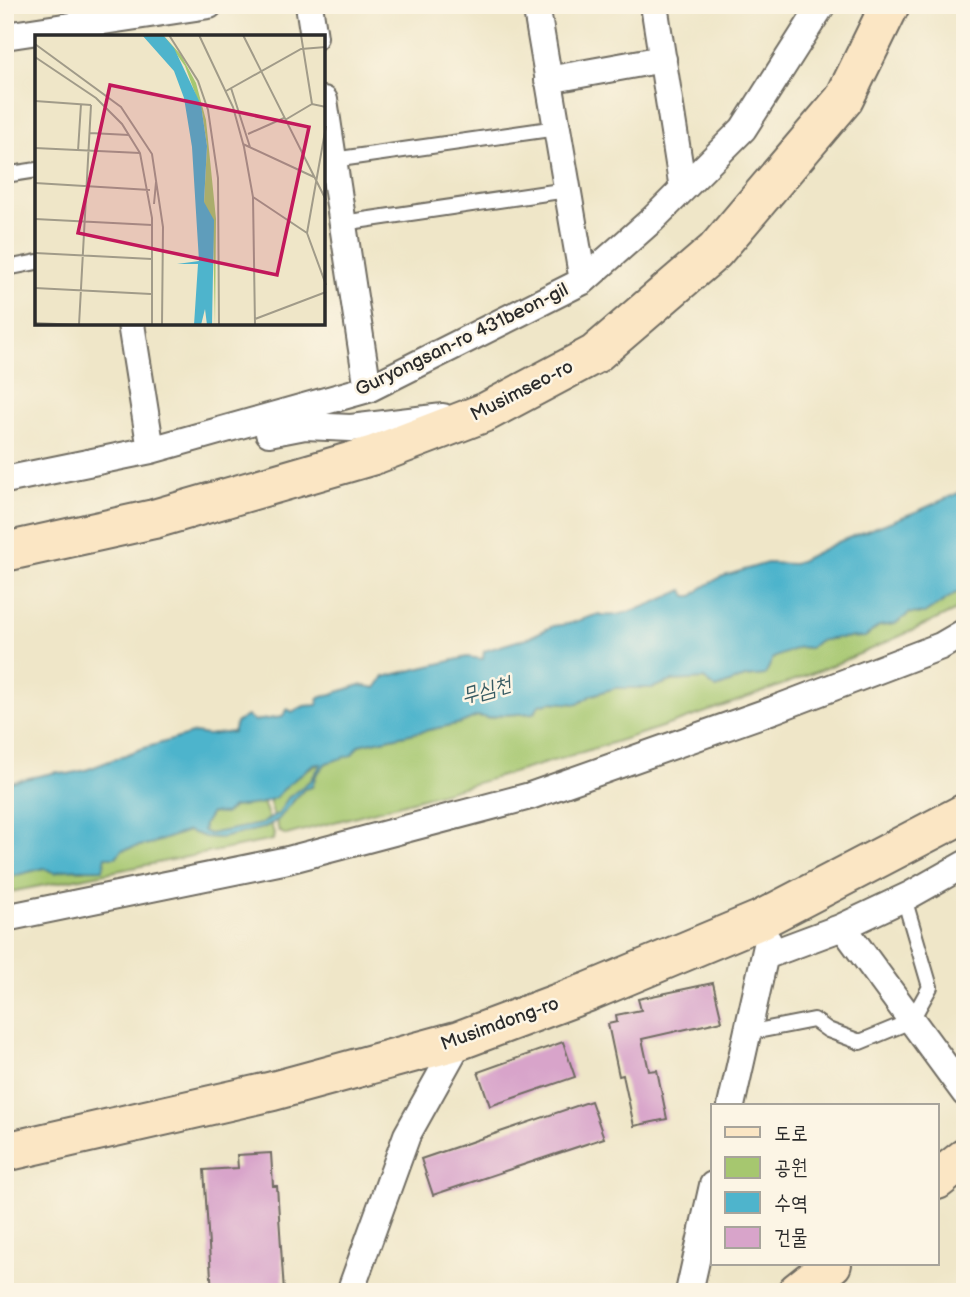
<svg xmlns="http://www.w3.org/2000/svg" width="970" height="1297" font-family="'Balsamiq Sans','Poor Story',sans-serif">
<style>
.green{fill:#a6c76f;stroke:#68794d;stroke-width:2}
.water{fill:#4eb4cc;stroke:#3c707c;stroke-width:2;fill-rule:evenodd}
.building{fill:#d8a4ca}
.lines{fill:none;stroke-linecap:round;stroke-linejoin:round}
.lane-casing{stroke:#706c62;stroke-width:18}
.street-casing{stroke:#706c62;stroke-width:30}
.secondary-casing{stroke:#706c62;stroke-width:42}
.lane{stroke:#fff;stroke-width:14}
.street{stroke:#fff;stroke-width:26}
.secondary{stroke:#fbe6c4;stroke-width:38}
.labels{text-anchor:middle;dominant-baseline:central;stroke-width:5;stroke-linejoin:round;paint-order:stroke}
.street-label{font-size:19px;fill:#2b2b2b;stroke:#fcf5e5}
.water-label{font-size:21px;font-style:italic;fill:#375b63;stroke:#fcf5e5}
.inset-road{fill:none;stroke:#a19b89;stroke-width:2}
.view{fill:#c2185b;fill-opacity:0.15;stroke:#c2185b;stroke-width:3.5}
.inset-edge{fill:none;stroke:#2b2b2b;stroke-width:3.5}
</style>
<rect width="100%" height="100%" fill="#fcf5e5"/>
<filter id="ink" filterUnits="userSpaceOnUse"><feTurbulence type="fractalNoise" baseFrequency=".0143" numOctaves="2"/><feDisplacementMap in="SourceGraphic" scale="14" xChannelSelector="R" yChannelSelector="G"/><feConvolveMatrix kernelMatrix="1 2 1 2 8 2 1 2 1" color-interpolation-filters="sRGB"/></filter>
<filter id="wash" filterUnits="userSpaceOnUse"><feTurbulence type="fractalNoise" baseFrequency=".00686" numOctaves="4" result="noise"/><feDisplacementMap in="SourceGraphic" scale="28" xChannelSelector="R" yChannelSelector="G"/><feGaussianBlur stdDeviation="1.57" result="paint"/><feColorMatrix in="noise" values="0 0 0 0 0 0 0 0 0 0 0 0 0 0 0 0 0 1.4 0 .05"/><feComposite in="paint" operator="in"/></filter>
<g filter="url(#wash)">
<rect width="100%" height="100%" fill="#efe6c8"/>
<path class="green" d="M956,593H965V606C904,635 843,663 779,686C618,746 452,791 286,835L279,831L276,821L304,789L312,787L316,775L326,763L334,761L359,745L461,723L477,716L488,718L502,715L534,713L539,705L551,702L578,704L592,695L615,688H652L672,681L704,679L716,688L745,677L765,675L773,658L799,647L810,648L818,641L836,638L865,637L879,626L895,624L910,613L924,614Z
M322,764L311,780L288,798L280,813L274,817L269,800C278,797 281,791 287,785C297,776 308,766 322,764Z
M263,802L269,819L261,824L209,834L203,831L204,824L211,813L224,814L233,807Z
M271,824L274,833L273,840L5,893V878L44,868L55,873L64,869L84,870L106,857L122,850L153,843L188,831L205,837L221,838L263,828Z"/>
<path class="water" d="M965,490V593H956L924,614L910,613L895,624L879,626L865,637L836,638L818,641L810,648L799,647L773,658L765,675L745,677L716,688L704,679L672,681L652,688H615L592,695L578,704L551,702L539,705L534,713L502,715L488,718L477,716L461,723L359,745L352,755L326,763L316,775L312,787L304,789L294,800L278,820L263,828L221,838L205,837L188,831L153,843L122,850L116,857H106L103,869C87,870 68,867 55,873L44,868L5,878V783L57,772L68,774L86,770L141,749L195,733L207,735L233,732L236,723L247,716L254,721L282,717L287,709L293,712L304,706L317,705L319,698L360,685L376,688L384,677L467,657L483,659L484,651L530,637L553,626L568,624L599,614C617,622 665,598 683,590L686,596H693L702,588L721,577L767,563L794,564L838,542L918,511ZM321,764L311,780L288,798L279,813L261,824L209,834L203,831L204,824L211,813L224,814L233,807L259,804L275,798L288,785L312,765Z"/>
<g id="blocks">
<path class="building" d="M713,983L722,1021L642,1039L649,1071L657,1070L667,1119L634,1126L623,1075L619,1076L608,1024L617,1022L616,1015L641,1010L638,999Z
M563,1042L575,1077L490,1106L478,1072Z
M591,1101L604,1138L433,1195L421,1159Z
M271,1153L273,1186H277L284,1292H212L204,1170L238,1168L237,1155Z"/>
</g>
</g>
<g filter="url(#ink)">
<use href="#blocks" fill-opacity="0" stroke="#706c62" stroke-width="2"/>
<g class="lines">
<defs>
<path id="lane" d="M333,160L557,128
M5,175L37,170
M343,223L567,190
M7,268L37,262
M747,1033L814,1020L828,1030L860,1042L911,1021L930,987L904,898"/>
<path id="street" d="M309,5L314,37
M536,5L583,281
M654,5L683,189
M5,36L209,5
M548,80L663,59
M324,100L368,389
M131,324L151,450
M269,433L305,426L351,428L443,417
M5,480L151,450L368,389L583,281L653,219L743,129L822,5
M5,918L288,860L530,796L773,710L941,646L965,632
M843,927L965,1093
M765,956L840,928L910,895L965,864
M731,1106L768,941
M350,1292L407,1135L460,1040
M689,1292L713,1185"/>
<path id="secondary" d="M5,552L154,519L374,455L486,412L595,354L715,251L844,99L890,5
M5,1152L273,1091L460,1040L588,992L760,920L965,813
M937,1180L965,1158
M797,1292L832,1264"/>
</defs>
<use href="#lane" class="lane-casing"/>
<use href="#street" class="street-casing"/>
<use href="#secondary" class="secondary-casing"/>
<use href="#lane" class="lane"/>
<use href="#street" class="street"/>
<use href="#secondary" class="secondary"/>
</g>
</g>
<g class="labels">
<g class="street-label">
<text transform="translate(462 340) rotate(-26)">Guryongsan-ro 431beon-gil</text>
<text transform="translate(522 391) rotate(-27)">Musimseo-ro</text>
<text transform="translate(500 1024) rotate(-20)">Musimdong-ro</text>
</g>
<g class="water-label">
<text transform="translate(486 690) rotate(-16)">무심천</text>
</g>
</g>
<g transform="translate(35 35)">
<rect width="290" height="290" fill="#efe6c8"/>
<path d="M128,0L146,20L161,48L171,85L181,184L180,290L178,195L169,168L172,111L167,77L150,31Z" fill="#a6c76f"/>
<path d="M107,0H128L139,13L166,70L172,111L169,167L179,185L177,290H172L170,274L166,290H159L163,229H142L164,226L157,112L149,63L139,36Z" fill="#4eb4cc"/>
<path class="inset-road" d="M134,0L163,46L173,75L183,143L184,290M164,0L198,72L209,112L218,162L220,290M208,0L291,165M266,0L277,69M0,9L86,72L117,119L128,192L127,290M0,22L61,63L87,89L105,118L117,183V290M196,53L215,112M191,56L266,14L291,12M0,66L56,70M250,85L277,69L291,72M291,91L272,198L291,250M55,98L94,100M213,99L249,83M208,109L279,142M0,113L105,118M43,116L46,69M0,148L115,155M218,162L272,198M119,169L121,147M0,184L117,190M0,218L117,224M0,253L116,259M220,284L291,257M0,288L45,290M44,290L56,70"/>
<path class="view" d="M75,50L274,92L242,240L43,198Z"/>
<rect width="290" height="290" class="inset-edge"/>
</g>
<rect width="970" height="1297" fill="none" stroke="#fcf5e5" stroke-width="28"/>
<rect x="711" y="1104" width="228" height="161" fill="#fcf5e5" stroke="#a8a49b" stroke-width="2"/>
<rect x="725" y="1127" width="35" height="10" fill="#fbe6c4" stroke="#a8a49b" stroke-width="2"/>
<text x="774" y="1140" font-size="21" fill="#2b2b2b">도로</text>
<rect x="725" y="1157" width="35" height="21" fill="#a6c76f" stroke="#a8a49b" stroke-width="2"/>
<text x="774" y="1174" font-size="21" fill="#2b2b2b">공원</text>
<rect x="725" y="1192" width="35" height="21" fill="#4eb4cc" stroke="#a8a49b" stroke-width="2"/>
<text x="774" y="1210" font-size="21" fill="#2b2b2b">수역</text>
<rect x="725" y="1227" width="35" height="21" fill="#d8a4ca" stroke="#a8a49b" stroke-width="2"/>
<text x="774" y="1244" font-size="21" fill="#2b2b2b">건물</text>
</svg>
